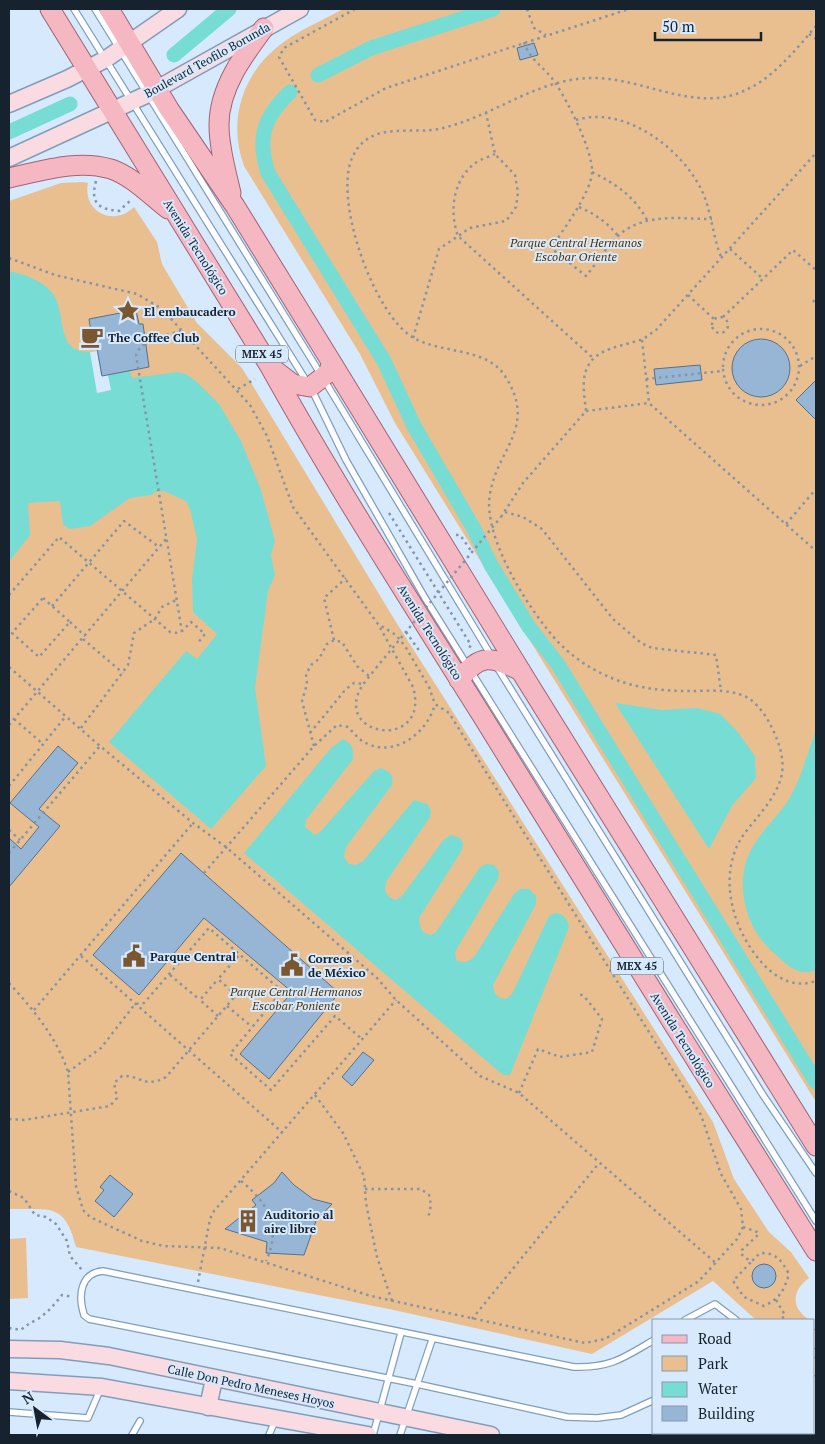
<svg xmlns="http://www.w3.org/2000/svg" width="825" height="1444" font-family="'PT Serif',serif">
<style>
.green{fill:#eabf90}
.water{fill:#77dcd4}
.pier{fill:#d6e9fd}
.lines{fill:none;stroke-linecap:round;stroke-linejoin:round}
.canal{stroke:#77dcd4;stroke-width:15}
.building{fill:#97b6d5;stroke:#54718d}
.lane-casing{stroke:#809ebc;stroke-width:8}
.secondary-casing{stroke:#809ebc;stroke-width:19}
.primary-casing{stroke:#a36474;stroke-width:21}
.path{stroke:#8595a6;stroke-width:2.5;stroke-dasharray:2.5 4;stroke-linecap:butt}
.lane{stroke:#fff;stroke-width:5.5}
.secondary{stroke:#fadbe1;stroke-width:16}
.primary{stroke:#f5b7c2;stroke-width:19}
.path-bridge{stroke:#8595a6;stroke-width:2.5;stroke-dasharray:2.5 4;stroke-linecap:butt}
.labels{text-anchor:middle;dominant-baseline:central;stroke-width:4;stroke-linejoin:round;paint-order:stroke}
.shield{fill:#d6e9fd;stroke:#505e6c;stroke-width:1}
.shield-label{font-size:11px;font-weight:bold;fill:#16222e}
.street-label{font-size:12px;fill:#16222e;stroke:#d6e9fd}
.park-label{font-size:12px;font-style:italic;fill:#553403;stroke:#d6e9fd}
.poi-label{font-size:12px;font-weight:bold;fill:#16222e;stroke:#d6e9fd;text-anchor:start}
</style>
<rect width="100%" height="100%" fill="#d6e9fd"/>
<path class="green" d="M343,9H816V1102L395,423L360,354L244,166C228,123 241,77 276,48C295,32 321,21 343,9Z
M82,182L88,183C82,212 114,227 134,207L157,242L162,264L197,323L242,368L396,622L713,1122L734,1179L769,1232L791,1252L809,1278C791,1291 791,1309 810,1320H756L713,1281L592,1354L389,1309L76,1247C65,1201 48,1210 9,1209V201L61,183Z
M26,1238L28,1298L9,1299V1239Z"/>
<path class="water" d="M9,271C25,275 43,280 53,294C68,315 53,358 97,351L102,376L130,371L132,378L178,372L186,374L197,382L219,404L241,441L261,490L275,541L271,555L275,575L268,591L255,688L266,766L211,829L109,742L186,651L197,659L217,634L193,612L192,580L197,539L190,509L186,501L164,491L155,492L151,495L130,498L90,526L70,529L63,525L60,501L28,503L30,535L9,562Z
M615,703L663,710L697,708L720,714L737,731L755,756L756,778L732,806L709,849Z
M815,733L816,970C798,977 787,965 774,953C743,927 732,877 755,843C765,827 781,813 790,797C801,778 807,754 815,733Z
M343,739C352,744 354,748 353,759L306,820L305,827L315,835L320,832L374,771L381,768C390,772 394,775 392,785L346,847L344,857L349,864L356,865L363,861L414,800L427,804L431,810L430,817L386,882L385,891L389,897L396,900L402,896L444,839L451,835L460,838L463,843L462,850L419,918C420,928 421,933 431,935L436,932L480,867L486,864L494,865L499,872L498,879L455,952L456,960C464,964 468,962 474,957L514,894L520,889H529L536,896V904L493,985C494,993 496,998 506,999L512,994L549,916L555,913C564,914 567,918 569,927L510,1075H503L244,853L331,748Z"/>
<path class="pier" d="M97,351L101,375H108L111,390L97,393L90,352Z"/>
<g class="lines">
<path class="canal" d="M174,55L229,9
M318,75L371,48L493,9
M290,92C263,118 257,138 268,173L384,361L414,426L474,529L491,565L529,627L557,663L816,1082
M9,132L70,104"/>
</g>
<path class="building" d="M534,43L538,55L520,60L517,48Z
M136,310L139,324H143L149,367L102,376L94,332H91L89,319Z
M732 368a29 29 0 1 1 58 0a29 29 0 1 1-58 0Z
M700,365L702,380L656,385L654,369Z
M816,380V420L796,400Z
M58,746L78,763L39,809L60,826L9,887V838L21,849L39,827L10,803Z
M181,853L339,993L269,1079L240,1054L292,992L204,918L139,995L93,955Z
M363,1052L374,1060L352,1086L342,1077Z
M282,1172L294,1185L313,1199L332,1204L316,1221L304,1255L266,1253L267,1242L225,1229L256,1205L252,1200L274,1183Z
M110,1175L133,1194L114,1217L95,1201L104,1190L100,1187Z
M752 1276a12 12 0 1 1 24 0a12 12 0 1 1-24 0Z"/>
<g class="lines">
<defs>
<path id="lane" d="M74,9L307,382
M95,9L323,378L492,657
M312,390L346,460L425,598L816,1221
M497,667L763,1095L816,1173
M685,1320L715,1304L736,1320
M654,1340C623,1358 611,1368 574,1367L103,1271C80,1273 78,1296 84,1315L89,1319L417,1384L567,1417L597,1418L621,1415L654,1400
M9,1412L88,1418L100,1390
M790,1433L792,1435
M132,1435L140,1421
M269,1435L275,1421
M373,1435L401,1333
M400,1435L432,1340
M767,1435L771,1433"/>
<path id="secondary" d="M9,104L67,79L106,59L178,9
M9,158L146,95L300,9
M814,1340L816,1338
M9,1349L60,1350L109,1356L491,1435
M814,1367L816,1366
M9,1381L102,1387L368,1435
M208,1407L214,1379
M664,1435L668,1433
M709,1435L713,1433"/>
<path id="primary" d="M50,9L269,365C335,484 409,599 481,714C592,893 703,1073 816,1251
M109,9L169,109L235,206L332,363L525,678L816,1146
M9,178C42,171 77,159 111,169C132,176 151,196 168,209
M231,193C226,171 219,148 219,125C219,88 243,56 264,28
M276,371L293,384L310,387L328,373L332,363
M459,680C482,652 491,657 521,671"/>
</defs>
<use href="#lane" class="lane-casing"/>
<use href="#secondary" class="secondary-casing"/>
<use href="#primary" class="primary-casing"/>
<path class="path" d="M355,9L284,48L279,57L315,120L325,122L386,88L629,9
M527,9L534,28L546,35
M816,26C793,53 769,84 733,95C686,108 641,78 593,78C538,78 496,115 443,128C413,136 371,119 353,156C332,197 374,316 414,338C442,354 486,347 505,376C538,427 497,449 490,494C482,537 530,612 559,643C573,657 589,668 607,676C633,688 660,691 689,691C705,691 723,689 739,694C753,698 762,710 769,722C778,739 786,759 781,778C775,799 757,817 744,834C716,874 732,931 764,965C779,980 796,988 816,981
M809,34L816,39
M524,42C530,61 546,68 556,84C568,102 593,151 592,172C592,191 562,232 551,248L586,276C597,263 606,247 618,236C644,212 680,219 712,219
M576,120C624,105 681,148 701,189C712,211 712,236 722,259
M495,154C489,157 480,159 474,164C453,181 449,211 458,236L593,358
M592,172C616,184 634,196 647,220
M96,181C90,203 98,209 119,211L132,199
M579,207C595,214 607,222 618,236
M730,249L762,278
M9,258L55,275L137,294L162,309L250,405L267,436L293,507L378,624L413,687C430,746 346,740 357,697C360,686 370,676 376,668
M688,295L714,319
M813,302L816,299
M712 325a8 8 0 1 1 16 0a8 8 0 1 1-16 0Z
M723,317L793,250L816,270
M723 367a38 38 0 1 1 76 0a38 38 0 1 1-76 0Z
M413,338L439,249L470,228L506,221L516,207L518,192L515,175L495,154L486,113
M642,340L649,403L816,551
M800,366L816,356
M646,379L722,371
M238,389L255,379
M586,411L649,403
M505,512L523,517L542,529L613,619L641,643L652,648L716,655L721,691
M389,513L471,645L469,648
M501,517L523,483L586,411C585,401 583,390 584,380C587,349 616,348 640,340C646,338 651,333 656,330L816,153
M786,524L816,489
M456,535H460L472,552
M9,595L59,537L170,632C181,635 184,629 191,622L205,634L197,644
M43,598L70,622L39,657L12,633Z
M52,606L124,521L159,547
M70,622L85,636
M182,632L136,355C141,339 169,335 183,330
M406,632L418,649H423
M83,639L123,673
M334,640L324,598L346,578
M9,667L100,746L193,823L226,847L377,978L396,1000L480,1076L519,1093L717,1264
M14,719L43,744
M9,725L166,539
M81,728L128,665L134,633L155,619L162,607L176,600
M310,733L346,689L354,683L363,684
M314,746L302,701L307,684L306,674L312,664L319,659L327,644L334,640L342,642L357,666L369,676
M9,786L66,716
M9,830L20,840
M9,853L100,746
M204,873L314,746L337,725L348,727C353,732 357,737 362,741C393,760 427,734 435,704
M81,956L283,1133
M170,975L200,1000
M9,983C33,1009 57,1038 68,1072L76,1186L83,1210L90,1217L142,1241L164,1246L220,1248L371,1296L585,1343L605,1339L699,1281L737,1239L743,1227L741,1209L721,1174L701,1115L449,713L435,704L429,687L405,646L396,635L378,624
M227,1006L252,1027
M34,1010L193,823
M218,1016L200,1000L218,979
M68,1072L101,1048L135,1004L144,1003L209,928L282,991L230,1054L271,1090L335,1016L362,1039
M519,1093L538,1049L560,1057L592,1052L602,1019L584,996L577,993
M315,1095L343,1133L364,1176L366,1203L377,1257L392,1301
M9,1119L24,1120L110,1106L117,1098L114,1083L122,1076C141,1075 144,1089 166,1077L236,995L218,979L240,954
M241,1181C268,1203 282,1227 266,1261
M365,1189H421L429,1195L431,1205L428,1219
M9,1191L24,1198L35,1215L46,1217L56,1224L67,1241L70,1256L82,1270
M743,1227L757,1232L759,1234L742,1250L741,1254L751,1262L733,1281L744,1297L764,1306C779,1299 784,1291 789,1274C781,1260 777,1253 760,1253L751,1262
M198,1282L210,1219L214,1211L396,1000
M776,1300L785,1315L781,1320
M472,1319L599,1163
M9,1328L21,1330C27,1324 31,1323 38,1319C47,1313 55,1304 62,1295L73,1297"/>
<use href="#lane" class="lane"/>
<use href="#secondary" class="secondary"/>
<use href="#primary" class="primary"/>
<path class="path-bridge" d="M376,668L501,517"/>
</g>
<defs>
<symbol id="sight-bare" viewBox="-9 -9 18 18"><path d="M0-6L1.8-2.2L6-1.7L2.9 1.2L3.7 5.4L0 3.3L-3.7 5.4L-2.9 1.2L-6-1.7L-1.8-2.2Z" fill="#7a572f" stroke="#d6e9fd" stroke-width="2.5" paint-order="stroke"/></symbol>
<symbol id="cafe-bare" viewBox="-9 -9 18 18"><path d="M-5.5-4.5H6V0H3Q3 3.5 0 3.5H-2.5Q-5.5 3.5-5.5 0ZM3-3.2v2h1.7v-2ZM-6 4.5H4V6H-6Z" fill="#7a572f" stroke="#d6e9fd" stroke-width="2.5" paint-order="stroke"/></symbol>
<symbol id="civic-bare" viewBox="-9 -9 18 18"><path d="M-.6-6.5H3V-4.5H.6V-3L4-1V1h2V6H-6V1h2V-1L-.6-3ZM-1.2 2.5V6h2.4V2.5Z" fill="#7a572f" stroke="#d6e9fd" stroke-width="2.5" paint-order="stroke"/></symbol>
<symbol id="building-bare" viewBox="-9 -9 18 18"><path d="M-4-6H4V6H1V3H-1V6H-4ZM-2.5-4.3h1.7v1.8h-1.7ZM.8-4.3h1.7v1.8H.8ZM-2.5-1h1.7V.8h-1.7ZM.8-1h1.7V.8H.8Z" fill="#7a572f" stroke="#d6e9fd" stroke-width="2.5" paint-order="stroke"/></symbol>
</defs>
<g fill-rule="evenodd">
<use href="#sight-bare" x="112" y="295" width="32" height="32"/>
<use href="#cafe-bare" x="76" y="321" width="32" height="32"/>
<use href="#civic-bare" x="118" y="940" width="32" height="32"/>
<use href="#civic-bare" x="276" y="949" width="32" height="32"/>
<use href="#building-bare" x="232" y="1205" width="32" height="32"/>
</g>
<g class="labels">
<g class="shield">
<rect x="236" y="345.5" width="52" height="17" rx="4"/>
<rect x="611" y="957.5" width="52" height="17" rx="4"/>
</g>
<g class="shield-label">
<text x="262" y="354">MEX 45</text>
<text x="637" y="966">MEX 45</text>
</g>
<g class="street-label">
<text transform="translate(207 60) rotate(-29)">Boulevard Teofilo Borunda</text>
<text transform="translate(196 247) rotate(58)">Avenida Tecnológico</text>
<text transform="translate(430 632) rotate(58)">Avenida Tecnológico</text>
<text transform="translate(683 1040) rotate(58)">Avenida Tecnológico</text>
<text transform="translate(251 1386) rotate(12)">Calle Don Pedro Meneses Hoyos</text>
</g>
<g class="park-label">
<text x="576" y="242">Parque Central Hermanos<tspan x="576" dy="14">Escobar Oriente</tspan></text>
<text x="296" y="991">Parque Central Hermanos<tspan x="296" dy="14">Escobar Poniente</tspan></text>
</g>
<g class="poi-label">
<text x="144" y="311">El embaucadero</text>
<text x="108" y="337">The Coffee Club</text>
<text x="150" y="956">Parque Central</text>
<text x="308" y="958">Correos<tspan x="308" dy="14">de México</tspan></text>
<text x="264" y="1214">Auditorio al<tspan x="264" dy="14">aire libre</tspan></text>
</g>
</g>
<rect width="825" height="1444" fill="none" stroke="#16222e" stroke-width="20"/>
<rect x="652" y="1319" width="162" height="115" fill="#d6e9fd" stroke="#8999aa"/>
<rect x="662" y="1335" width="25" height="8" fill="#f5b7c2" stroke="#8999aa"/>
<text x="698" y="1344" font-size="15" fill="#16222e">Road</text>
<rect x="662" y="1356" width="25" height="15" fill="#eabf90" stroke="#8999aa"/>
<text x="698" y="1369" font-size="15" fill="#16222e">Park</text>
<rect x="662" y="1382" width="25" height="15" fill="#77dcd4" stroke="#8999aa"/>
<text x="698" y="1394" font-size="15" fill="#16222e">Water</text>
<rect x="662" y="1406" width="25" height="15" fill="#97b6d5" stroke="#8999aa"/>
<text x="698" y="1419" font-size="15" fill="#16222e">Building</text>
<g transform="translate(35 1409) rotate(328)" stroke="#d6e9fd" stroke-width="4" paint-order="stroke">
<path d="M0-4L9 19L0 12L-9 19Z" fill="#16222e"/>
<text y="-8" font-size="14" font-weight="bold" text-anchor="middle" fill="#16222e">N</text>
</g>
<path d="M655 32v8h106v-8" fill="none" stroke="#16222e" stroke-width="2.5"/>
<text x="662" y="32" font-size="15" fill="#16222e" stroke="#d6e9fd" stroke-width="4" paint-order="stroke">50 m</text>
</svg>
